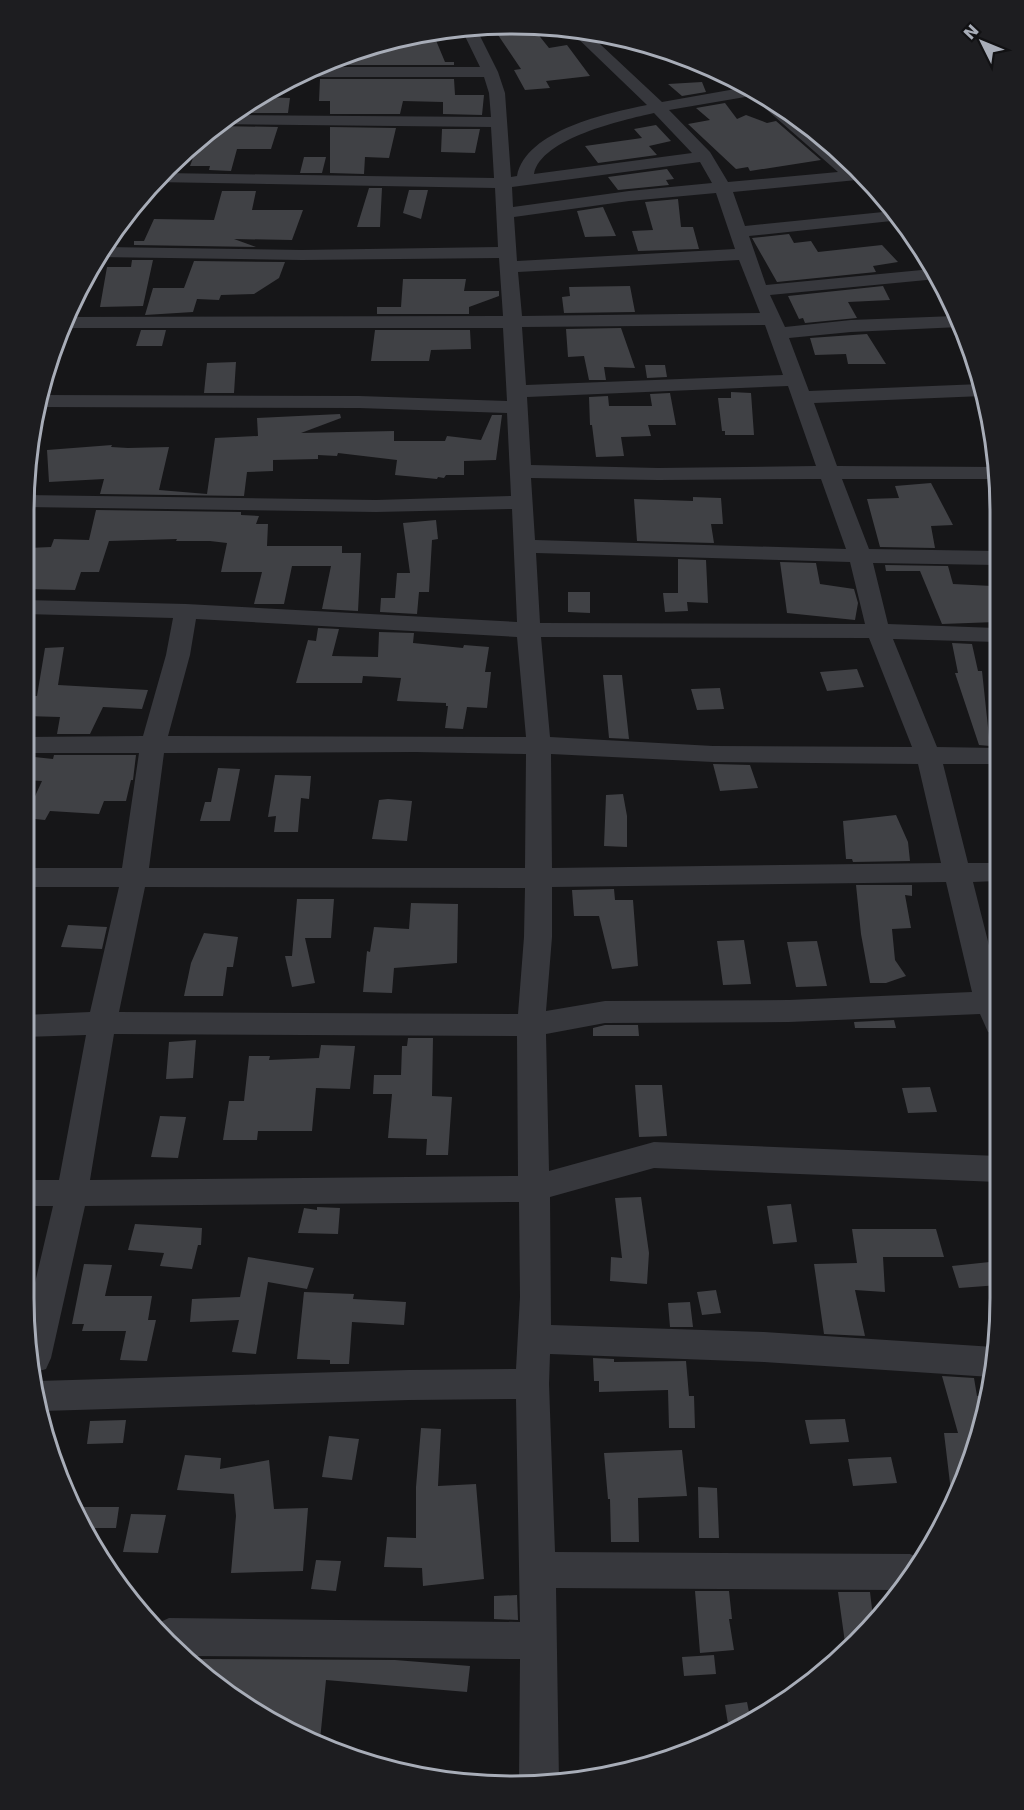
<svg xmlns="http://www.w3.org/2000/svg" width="1024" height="1810" font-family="'DejaVu Sans',sans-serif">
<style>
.building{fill:#404145}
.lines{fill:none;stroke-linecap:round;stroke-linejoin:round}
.minor{fill:#37383d;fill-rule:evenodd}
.rim{fill:none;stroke:#a8adb8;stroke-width:3}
</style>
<rect width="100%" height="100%" fill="#161618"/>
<path class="building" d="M522,28L527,34L537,33L549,48L567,45L590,76L546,81L550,88L525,90L514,70L521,69L496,32Z
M435,38L445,62H454V65H322L386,41Z
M320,79H454L455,95H484L482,115L443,114V102L403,101L400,114H330V101H319Z
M702,82L706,92L682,96L668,84Z
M259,97L290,98L288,113H234Z
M725,103L737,119L746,115L767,123L776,121L821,160L750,171L748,167L736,169L688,124L710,120L696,108Z
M215,125L217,126L278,127L271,149H237L231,171L209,170L210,166H190L193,158H179Z
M656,125L671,141L649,146L657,155L598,163L585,146L642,138L634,129Z
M330,127L396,128L389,158L365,157L364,174L330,173Z
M442,129H480L475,153L441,152Z
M304,157H326L322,173H300Z
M667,169L674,179L666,180L669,185L618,190L608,177Z
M369,188H382L380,227H357Z
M409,190H428L421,219L403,213Z
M222,191H256L252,210H303L292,240L234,239L256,247L134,245V241H144L154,219L214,220Z
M678,199L681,227H693L699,249L638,251L632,231L653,230L645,202Z
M603,207L616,236L585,237L577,211Z
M789,234L794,243L811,241L818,252L882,245L898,262L873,266L876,272L777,282L752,238Z
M132,260H153L143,306L100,307L107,267H131Z
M194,261L285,262L279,278L254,294L221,295L219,300L197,299L193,312L145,315L153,288H184Z
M403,279H466L464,291H499V296L469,307V314H377V307H401Z
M630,286L635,312L564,313L562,297L570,296L569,287Z
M883,286L890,300L848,302L857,318L805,323L803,318L799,319L788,296Z
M621,328L635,368L604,367L606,380H589L584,356L568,357L566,329Z
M141,330H166L162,346H136Z
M375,330H470L471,349L431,350L429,361H371Z
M867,334L886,364H848L846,354L815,355L810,338Z
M236,362L234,393H204L207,363Z
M645,365H665L667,377L647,378Z
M731,392L751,393L754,435H725V431H722L718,398H731Z
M670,393L676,425H648L651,436L621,437L624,456L596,457L592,425H590L589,397L608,396L609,406H652L650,394Z
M340,414L341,418L301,433L394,431V441H445L447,436L481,440L492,415H502L496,460L464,461V475H446L444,478L438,477L437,479L395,475L397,460L338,453L337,456L318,455V459L273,460V471L247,472L244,496L100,494L104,479L49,482L47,450L112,445L111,447L128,448L169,447L159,490L207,494L215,438L258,436L257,418Z
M931,483L953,525L931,526L935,548L880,547L867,499L899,498L895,486Z
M693,497L721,498L723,524H711L714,543L637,541L634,499L693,501Z
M96,510L241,512V515L259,516L256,524H268L267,546H342V553H361L358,611L322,609L331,566H292L284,604H254L262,572H221L227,543L210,541H176L177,539L109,541L99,572H81L75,590L25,589L28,548L51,547L54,539L89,540Z
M436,520L438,539L432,540L429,592H419L417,614L380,612L381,598H395L397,573H410L403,523Z
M678,559L706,560L708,603L687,602L688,611L665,612L663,593H678Z
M780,562L816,563L820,584L854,589L858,603L855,620L787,613Z
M885,565L948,566L953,584L992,586L996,622L942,624L920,571H886Z
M568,592H590V613L568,612Z
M318,628L339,629L332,656L378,657L379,632L414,633L413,643L463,648L464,645L489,647L485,672H491L487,708L467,707L463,729L445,728L448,706H446V703L397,701L401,678L363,676L362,683H296L308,640L316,641Z
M952,643L972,644L978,671H982L990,746L979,745L955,673H958Z
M64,647L58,685L148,690L142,709L103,707L90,734H57L60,717L25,716L28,696H37L45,648Z
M857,669L864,687L827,691L820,672Z
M603,675H622L629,739L609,738Z
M720,688L724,709L697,710L691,689Z
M54,755H136L133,780H131L126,801H104L99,814L50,811L45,820L25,818L42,781L25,780V756L53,759Z
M713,764L750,765L758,788L720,791Z
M218,768L240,769L230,821H200L205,802H211Z
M275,775L311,776L309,799L301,798L298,832H274L276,816L268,817Z
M623,794L627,816V847L604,846L606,795Z
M388,799L412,801L407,841L372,839L379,800Z
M896,815L908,842L910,861L853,862L852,859H846L843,821Z
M856,885H912V896L905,895L911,928L892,929L895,960L906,976L886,983H870L861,934Z
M614,889L615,900H633L638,966L612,969L599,916H574L572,890Z
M297,899H334L331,938H305L315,983L292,987L285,956H292Z
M411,903L458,904L457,963L394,968L392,993L363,992L367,951L370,952L374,927L409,929Z
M68,925L107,927L102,949L61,947Z
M204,933L238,937L233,967H227L223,996H184L191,963Z
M744,940L751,984L723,985L717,941Z
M817,941L827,986L796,987L787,942Z
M894,1020L896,1028H855L854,1022Z
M605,1025H638L639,1036H593V1028Z
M408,1038H433L432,1096L452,1097L448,1155H426L427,1139L388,1138L392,1094H373L374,1075H401L402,1046H407Z
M196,1040L193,1078L166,1079L169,1042Z
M321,1045L355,1046L350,1089L316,1088L312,1131H258L257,1140H223L229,1101H244L249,1056H270L269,1060L319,1058Z
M635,1085H662L667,1136L639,1137Z
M930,1087L937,1112L908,1113L902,1088Z
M160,1116L186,1117L178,1158L151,1157Z
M641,1197L649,1253L647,1284L610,1281L611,1257L622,1258L615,1198Z
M791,1204L797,1242L773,1244L767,1206Z
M317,1207L340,1208L338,1234L298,1233L304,1208L317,1210Z
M135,1224L202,1228L201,1245H198L192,1269L160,1266L164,1253L128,1250Z
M852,1229H936L944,1257H883L885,1292L855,1290L865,1336L824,1334L814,1264L857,1263Z
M248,1257L314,1268L307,1289L268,1282L256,1354L232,1352L239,1320L190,1322L192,1299L240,1297Z
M999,1261V1285L959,1288L952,1266Z
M84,1264L112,1265L105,1296H152L148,1320H156L147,1361L120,1360L126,1331H82L84,1324H72Z
M716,1290L721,1313L702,1315L697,1292Z
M304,1292L354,1294L353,1299L406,1302L404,1325L352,1322L349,1364H330V1360L297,1359Z
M690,1302L693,1327H670L668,1303Z
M593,1358L614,1359V1362L686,1361L689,1396H694L695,1428H669L668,1390L599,1392V1381H594Z
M942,1376L974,1378L977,1396L988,1395L983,1425L952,1500L944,1433H958Z
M845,1419L849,1442L810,1444L805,1420Z
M126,1420L123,1443L87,1444L90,1421Z
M421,1428L441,1429L438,1486L476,1484L484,1579L423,1586L422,1568L384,1567L387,1537L416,1538V1487Z
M329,1436L359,1439L352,1480L322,1477Z
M682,1450L687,1496L638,1498L639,1542H611L610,1499H608L604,1453Z
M185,1455L221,1458L220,1469L269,1460L274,1509L308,1508L303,1571L231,1573L236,1516L234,1494L177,1490Z
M891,1457L897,1483L853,1486L848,1459Z
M698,1487L717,1488L719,1538H699Z
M78,1507H119L116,1528H89Z
M131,1514L166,1515L158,1553L123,1552Z
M316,1560L341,1561L336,1591L311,1589Z
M695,1591H729L732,1619H729L734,1650L700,1653Z
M838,1592H870L873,1617L846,1650Z
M517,1595L518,1620L494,1619V1596Z
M714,1655L716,1674L684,1676L682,1657Z
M193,1659L395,1660L470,1666L467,1692L326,1680L320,1740L241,1704Z
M747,1702L750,1717L729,1730L725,1705Z"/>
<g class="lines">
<path class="minor" d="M475,26L498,72L505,93L511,177L517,176C526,130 608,113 647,105L567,28L585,30L662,102L741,88L739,85L741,83C784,102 820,140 856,171L860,170L867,179L733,192L745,226L893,211L901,220L749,236L766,285L932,269L937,279L770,295L785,327L851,320L955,316L960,327L851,332L789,338L809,391L981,384L983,396L814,403L837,466L996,467V479H842L869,549L996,551V565L873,563L888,624L996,628L997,642L893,639L937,747L997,748V764H943L968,863H997V881L973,882L998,981V1035L988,1032L980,1014L789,1022L605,1023L546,1034L549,1171L654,1142L998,1156V1182L654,1168L550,1197L551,1325L764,1332L994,1347L996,1348L991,1377L764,1362L550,1354L549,1384L555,1552L910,1554L921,1559L896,1590L556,1588L559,1782L544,1785L519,1783L520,1659L190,1656L156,1624L169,1618L520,1622L516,1399L409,1400L43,1411L38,1381L409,1370L516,1369L520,1297L519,1202L85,1206L51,1358L46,1369L36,1372L27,1317L53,1206H24V1180H59L86,1035L24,1037V1015L90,1012L119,887H25V868H122L139,753H25V737L143,736L166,655L173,618L25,614V600L186,604L517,622L512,509L376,512L25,507V495L376,500L511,496L507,413L359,408L40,407L42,395L359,396L507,401L503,328H62L67,317L503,316L499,258L302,260L98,257L105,247L302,250L498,247L495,188L154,182L164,173L494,178L491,127L217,124L230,115L491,117L489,93L484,77H304L297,74L315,67H480L461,28ZM751,96L838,172L728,182L710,152L669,110ZM654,113L692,153L534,174C541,138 623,120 654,113ZM700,162L712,183L629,191L513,207L512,187ZM716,193L735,249L517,261L514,217L629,201ZM739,260L760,313L522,316L518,272ZM765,325L783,375L526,385L522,327ZM788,386L816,466L658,468L531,465L527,397ZM531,478L658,480L821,479L846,549L535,540ZM536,553L850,562L865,624L540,623ZM196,619L517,637L526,737L168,736L190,655ZM541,637L869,638L912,747L713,746L550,737ZM415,752L526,754L525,868H149L164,753ZM551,754L713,762L918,764L941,863L552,868ZM946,882L972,992L789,1000L605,1001L546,1011L552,937V887ZM145,887L525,888L524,937L518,1014L119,1012ZM114,1034L517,1036L518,1176L90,1180Z"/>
</g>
<path d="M0 0H1024V1810H0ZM512 34H512A478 478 0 0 1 990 512V1298A478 478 0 0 1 512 1776H512A478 478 0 0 1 34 1298V512A478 478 0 0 1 512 34Z" fill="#1d1d20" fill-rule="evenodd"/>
<path class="rim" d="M512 34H512A478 478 0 0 1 990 512V1298A478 478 0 0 1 512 1776H512A478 478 0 0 1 34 1298V512A478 478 0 0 1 512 34Z"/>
<g transform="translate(982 42) rotate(313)" stroke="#111113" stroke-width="4.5" paint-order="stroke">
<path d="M0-4.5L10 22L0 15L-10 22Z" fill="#a8adb8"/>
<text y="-9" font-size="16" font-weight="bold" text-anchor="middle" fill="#a8adb8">N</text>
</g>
</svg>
